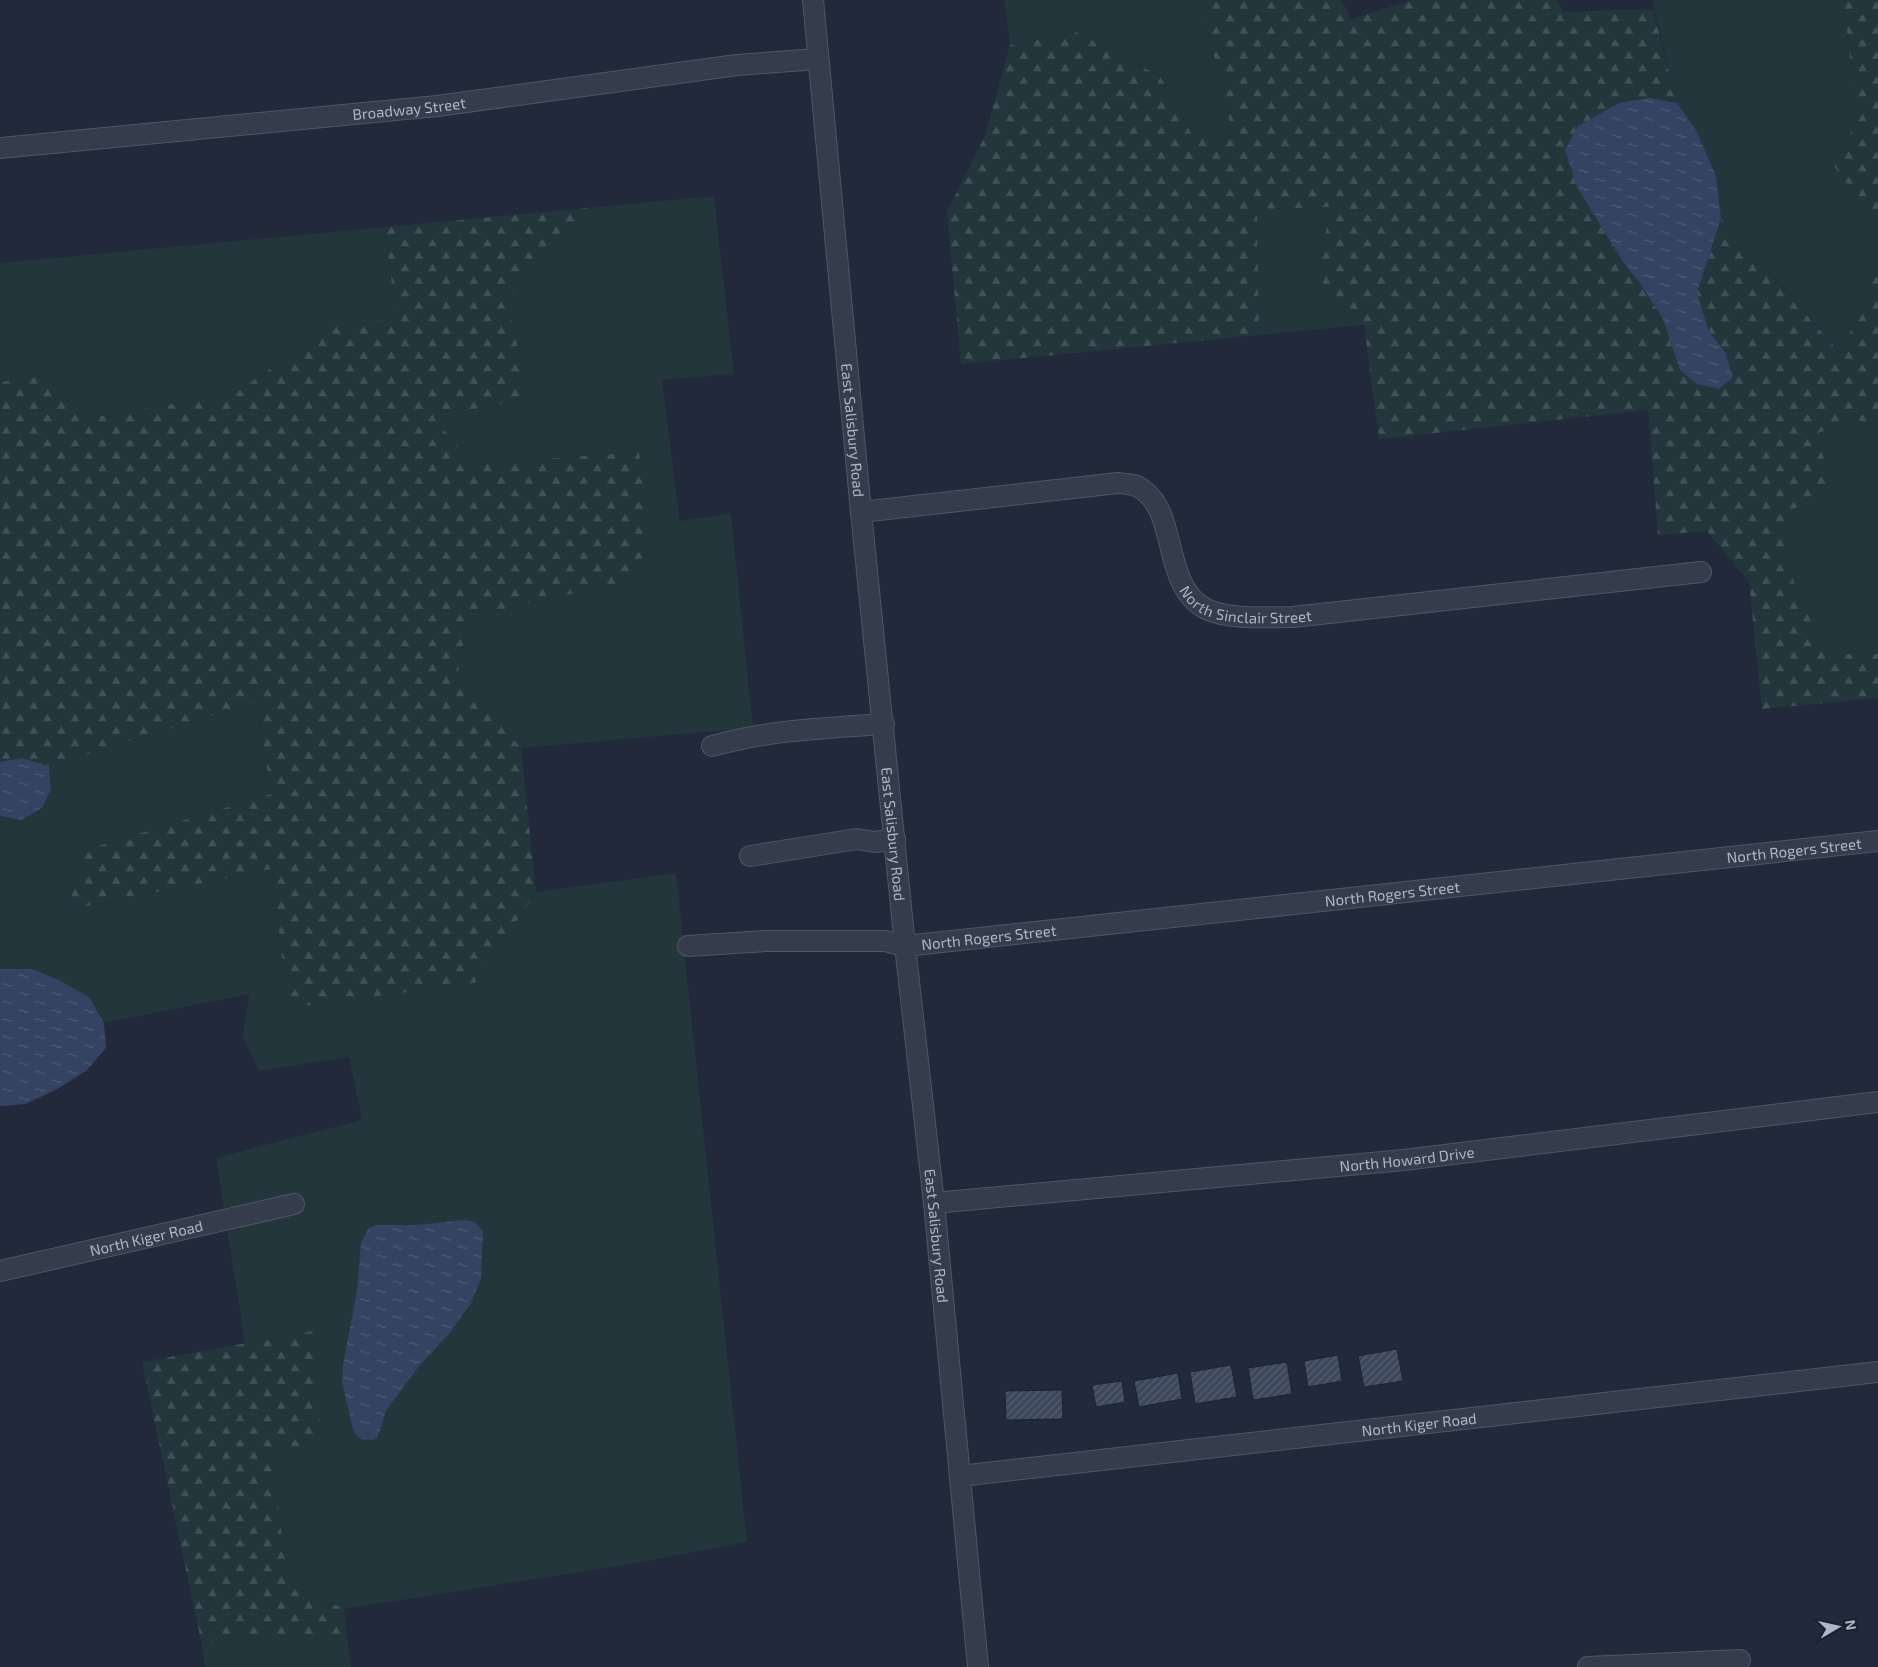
<svg xmlns="http://www.w3.org/2000/svg" width="1878" height="1667" font-family="'Exo 2',sans-serif">
<style>
.green{fill:#23363c}
.forest{fill:url(#forest-firs)}
.water{fill:url(#water-ripples)}
.building{fill:url(#building-hatch);stroke:#1c2331}
.lines{fill:none;stroke-linecap:round;stroke-linejoin:round}
.minor-casing{stroke:#505665;stroke-width:22}
.minor{stroke:#353c4b;stroke-width:20}
.labels{text-anchor:middle;dominant-baseline:central;stroke-width:5;stroke-linejoin:round;paint-order:stroke}
.street-label{font-size:15px;fill:#b0b6c7;stroke:#1a212f}
</style>
<defs>
<pattern id="forest-firs" width="22" height="20" patternUnits="userSpaceOnUse" patternTransform="scale(1.25)"><rect width="22" height="20" fill="#23363c"/><path d="M5 1l3.5 6h-7zM16 11l3.5 6h-7z" fill="#405157"/></pattern>
<pattern id="water-ripples" width="26" height="14" patternUnits="userSpaceOnUse" patternTransform="scale(1.25)"><rect width="26" height="14" fill="#344362"/><path d="M2 4q2-2 4 0t4 0M15 11q2-2 4 0t4 0" fill="none" stroke="#4f5c77"/></pattern>
<pattern id="building-hatch" width="6" height="6" patternUnits="userSpaceOnUse" patternTransform="scale(1.25)"><rect width="6" height="6" fill="#3d475b"/><path d="M-1 1l2-2M0 6l6-6M5 7l2-2" fill="none" stroke="#565f71"/></pattern>
</defs>
<rect width="100%" height="100%" fill="#21293a"/>
<path class="green" d="M1004,0H1201L1233,137H1193L1160,76L1076,32L1010,45Z
M1652,0H1844L1856,121L1834,166L1878,226V268L1842,354L1721,218L1716,176L1696,130L1677,103Z
M714,196L734,374L662,380L680,521L731,513L753,728L521,748L458,673L468,617L634,580L639,452L473,464L434,418L527,398L508,297L598,207Z
M1331,207L1316,276L1364,325L1259,335L1257,209Z
M385,227L396,320L330,327L236,393L84,419L45,376L0,382V263Z
M1853,418L1878,427V654H1829L1800,601L1784,550L1794,509L1834,481L1814,435Z
M257,702L271,794L84,850L68,910L272,869L288,1007L475,983L536,892L676,873L747,1542L625,1565L344,1609L288,1584L272,1454L313,1331L245,1343L216,1158L362,1120L349,1057L259,1071L242,1036L250,994L104,1023L89,997L59,980L33,969H0V816L2,817L51,789L49,766Z
M347,1635L351,1667H205L201,1641Z"/>
<path class="forest" d="M1201,0H1342L1351,19L1412,0H1558L1562,12L1653,9L1677,103L1650,98L1565,150L1577,187L1623,262L1640,283L1663,319L1680,370L1725,352L1709,332L1697,293L1721,218L1841,354L1878,268V427L1853,418L1814,435L1834,481L1794,509L1784,550L1800,601L1829,654H1878V698L1762,709L1749,582L1707,531L1658,535L1648,410L1379,439L1364,325L1316,276L1331,207L1257,209L1259,335L961,364L947,212L985,136L1010,45L1076,32L1160,76L1193,137H1233Z
M1844,0H1878V226L1834,166L1856,121Z
M598,207L508,297L527,398L434,418L473,464L639,452L650,535L634,580L468,617L458,673L521,748L536,892L475,983L288,1008L272,869L68,910L84,850L271,794L257,702L49,766L22,758L0,762V382L45,376L84,419L236,393L335,323L396,320L385,227Z
M313,1331L321,1441L272,1454L288,1584L344,1609L347,1635L201,1641L142,1362Z"/>
<path class="water" d="M1650,98L1677,103L1696,130L1716,176L1721,218L1697,293L1709,332L1725,352L1733,377L1719,389L1697,384L1680,370L1663,319L1640,283L1623,262L1577,187L1565,150L1578,126L1619,103Z
M22,758L49,766L51,789L42,808L21,820L0,816V762Z
M0,969H33L59,980L89,997L104,1023L106,1048L86,1071L59,1088L26,1104L0,1106Z
M464,1220L475,1222L483,1231L481,1279L471,1303L449,1334L419,1366L385,1412L383,1422L377,1438L373,1440L362,1439L357,1436L353,1429L342,1382L343,1365L357,1290L361,1243L368,1229L376,1225H417Z"/>
<path class="building" d="M1397,1349L1403,1381L1364,1387L1358,1356Z
M1338,1355L1342,1381L1308,1387L1304,1361Z
M1287,1362L1292,1394L1253,1400L1248,1368Z
M1231,1365L1237,1397L1195,1404L1190,1372Z
M1178,1373L1182,1399L1139,1407L1134,1381Z
M1122,1381L1125,1402L1096,1407L1092,1385Z
M1062,1390L1063,1419L1006,1420L1005,1391Z"/>
<g class="lines">
<defs>
<g id="minor">
<path id="s1" d="M813,0L861,512L905,946L934,1203L978,1667"/>
<path id="s2" d="M0,148L437,106L737,65L818,59"/>
<path id="s3" d="M861,512L1118,483C1127,484 1136,484 1143,490C1178,514 1162,586 1206,609C1229,620 1268,617 1293,617L1701,572"/>
<path d="M712,746C768,730 826,728 884,724"/>
<path d="M750,856L857,839L875,842L895,839"/>
<path id="s4" d="M688,946L766,941H885L905,946L1878,841"/>
<path id="s5" d="M934,1203L1404,1160L1878,1102"/>
<path id="s6" d="M0,1271L294,1204"/>
<path id="s7" d="M960,1476L1878,1372"/>
<path d="M1588,1667L1740,1660"/>
</g>
</defs>
<use href="#minor" class="minor-casing"/>
<use href="#minor" class="minor"/>
</g>
<g class="labels">
<g class="street-label">
<text stroke="none"><textPath href="#s2" startOffset="411">Broadway Street</textPath></text>
<text stroke="none"><textPath href="#s1" startOffset="432">East Salisbury Road</textPath></text>
<text stroke="none"><textPath href="#s3" startOffset="461">North Sinclair Street</textPath></text>
<text stroke="none"><textPath href="#s1" startOffset="838">East Salisbury Road</textPath></text>
<text stroke="none"><textPath href="#s4" startOffset="1112">North Rogers Street</textPath></text>
<text stroke="none"><textPath href="#s4" startOffset="708">North Rogers Street</textPath></text>
<text stroke="none"><textPath href="#s4" startOffset="302">North Rogers Street</textPath></text>
<text stroke="none"><textPath href="#s5" startOffset="475">North Howard Drive</textPath></text>
<text stroke="none"><textPath href="#s1" startOffset="1242">East Salisbury Road</textPath></text>
<text stroke="none"><textPath href="#s6" startOffset="150">North Kiger Road</textPath></text>
<text stroke="none"><textPath href="#s7" startOffset="462">North Kiger Road</textPath></text>
</g>
</g>
<g transform="translate(1838 1627) rotate(81)" stroke="#1a212f" stroke-width="4" paint-order="stroke">
<path d="M0-4L9 19L0 12L-9 19Z" fill="#b0b6c7"/>
<text y="-8" font-size="14" font-weight="bold" text-anchor="middle" fill="#b0b6c7">N</text>
</g>
</svg>
